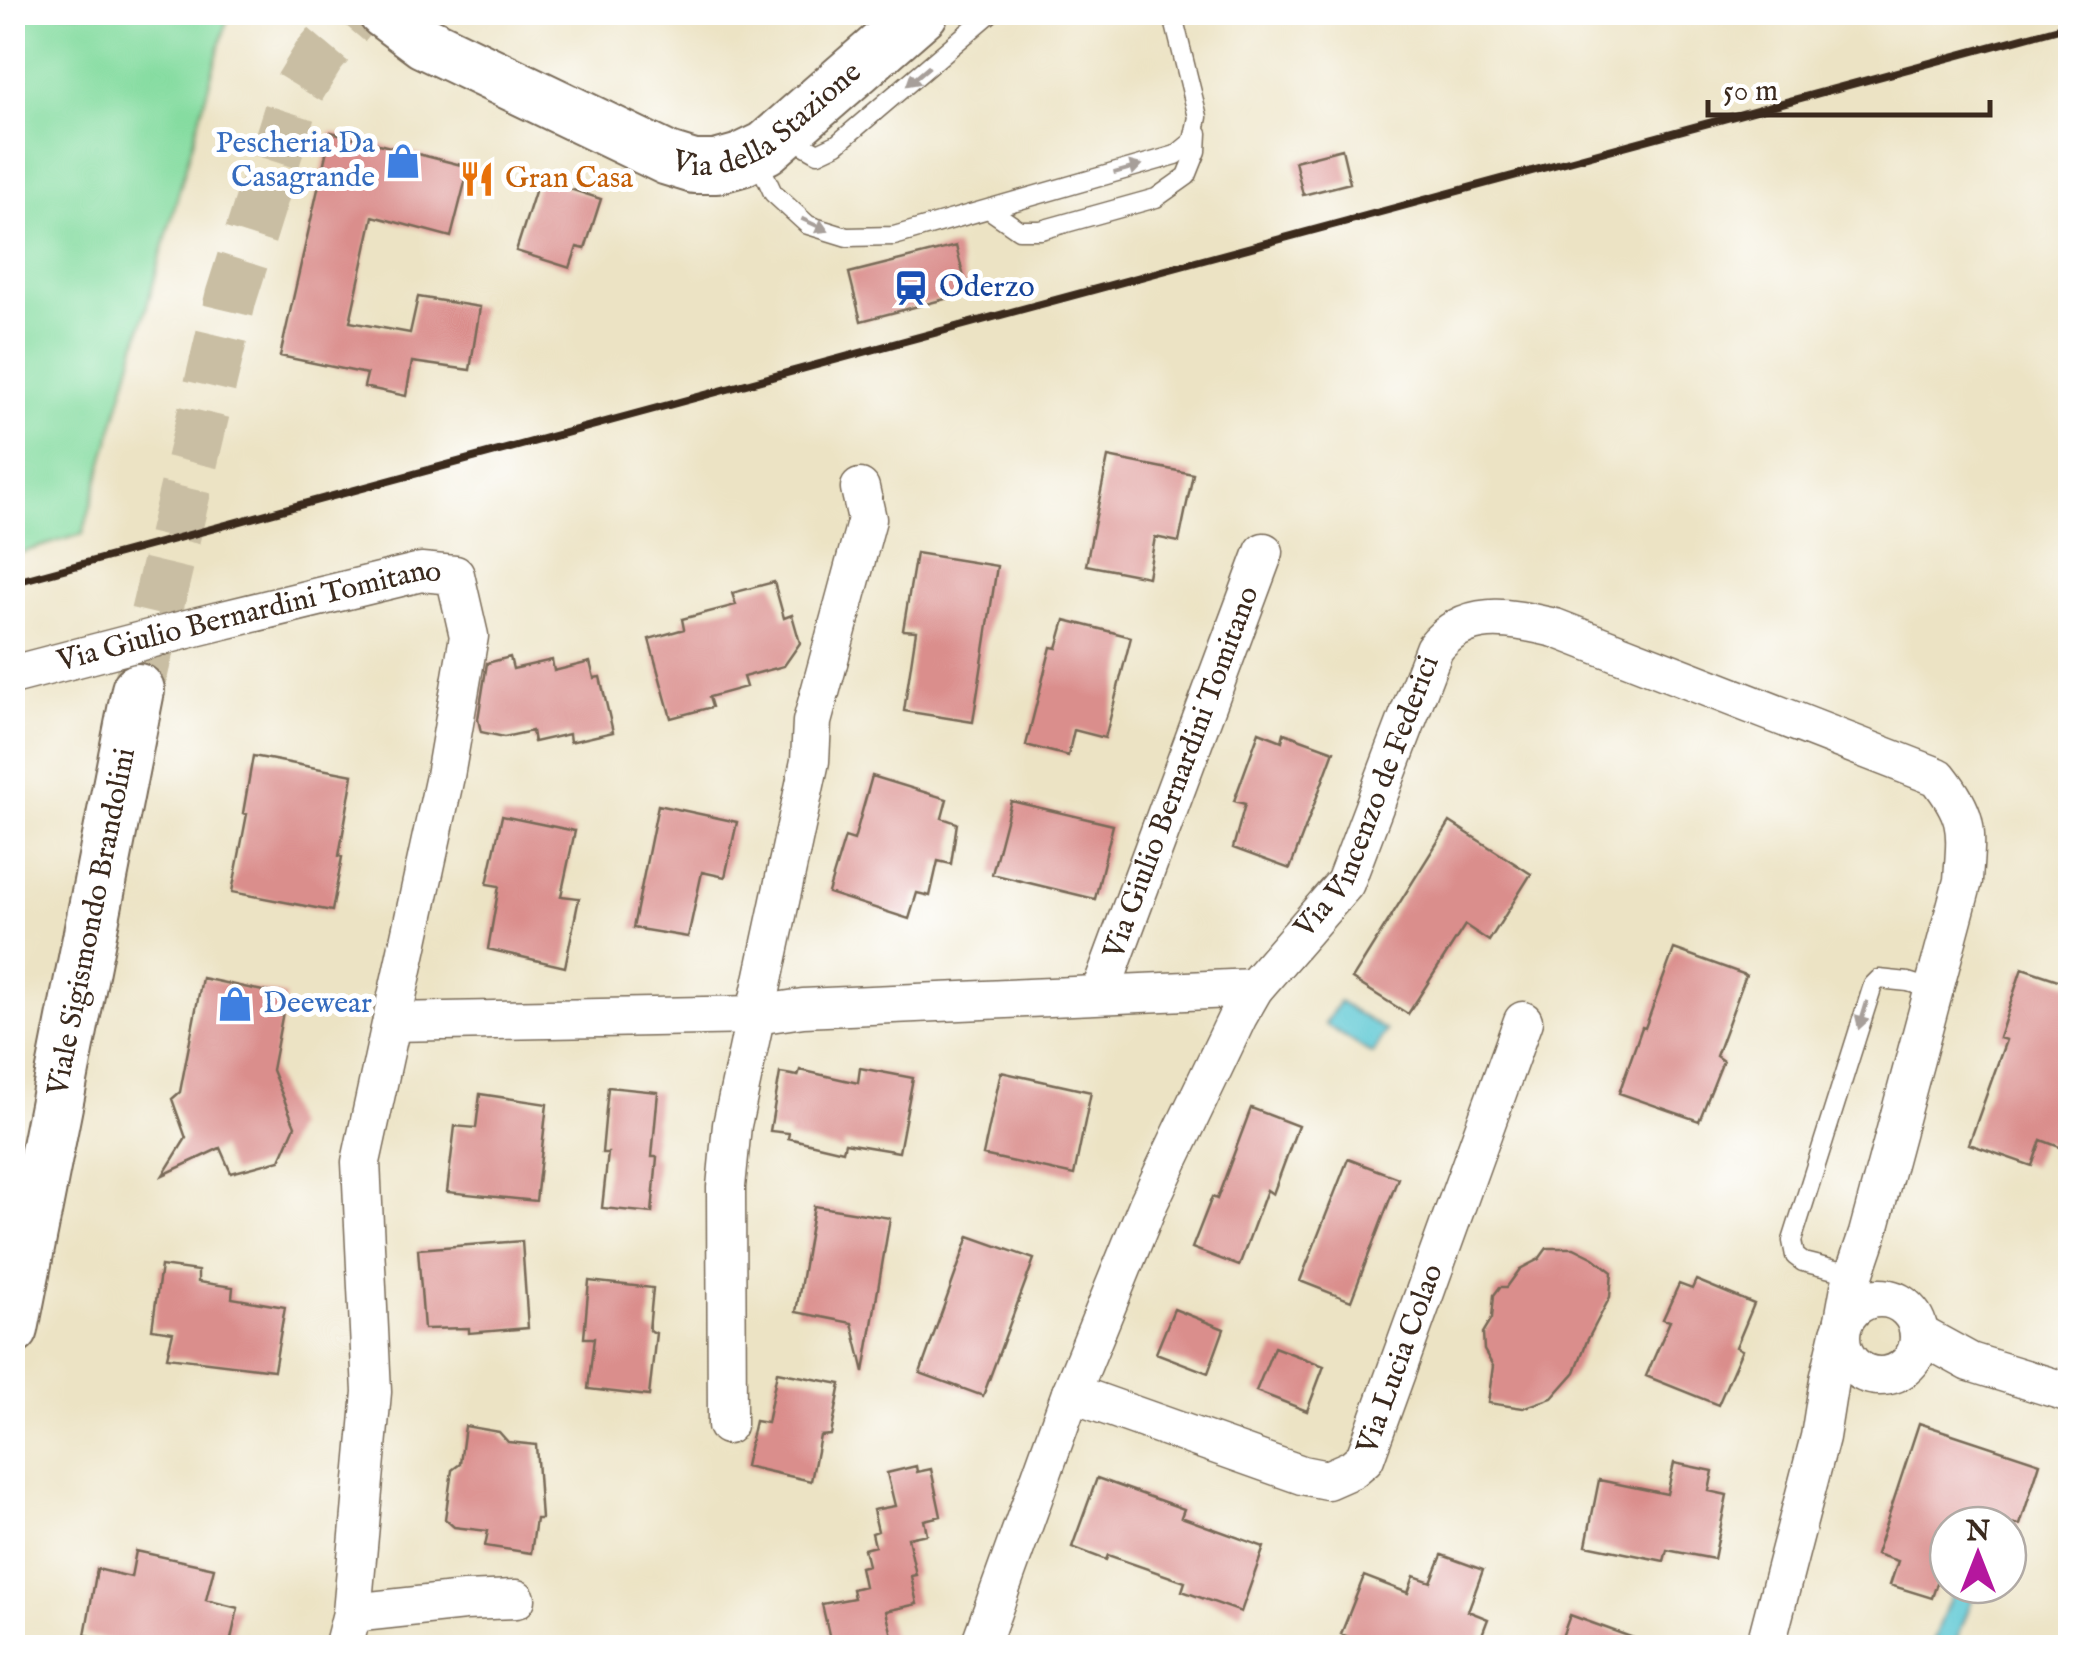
<svg xmlns="http://www.w3.org/2000/svg" width="2083" height="1660" font-family="'IM FELL English',serif">
<style>
.green{fill:#85dca0;stroke:#60835f;stroke-width:2.5}
.water{fill:#5bc7d3;stroke:#4b7878;stroke-width:2.5}
.building{fill:#da8e8c}
.lines{fill:none;stroke-linecap:round;stroke-linejoin:round}
.secondary-tunnel{stroke:#c9bea3;stroke-width:52;stroke-dasharray:52 26;stroke-linecap:butt}
.lane-casing{stroke:#796b58;stroke-width:21}
.street-casing{stroke:#796b58;stroke-width:41}
.secondary-casing{stroke:#796b58;stroke-width:56}
.lane{stroke:#fff;stroke-width:18}
.street{stroke:#fff;stroke-width:38}
.secondary{stroke:#fff;stroke-width:52}
.rail{stroke:#3b2a1e;stroke-width:8}
.oneway{fill:#a79f9a}
.labels{text-anchor:middle;dominant-baseline:central;stroke-width:10;stroke-linejoin:round;paint-order:stroke}
.street-label{font-size:30px;fill:#3b2a1e;stroke:#fff}
.shop-label{font-size:30px;fill:#366cbe;stroke:#fff;text-anchor:end}
.food-label{font-size:30px;fill:#c56008;stroke:#fff;text-anchor:start}
.transit-label{font-size:30px;fill:#164399;stroke:#fff;text-anchor:start}
</style>
<rect width="100%" height="100%" fill="#fff"/>
<filter id="ink" filterUnits="userSpaceOnUse"><feTurbulence type="fractalNoise" baseFrequency=".01" numOctaves="2"/><feDisplacementMap in="SourceGraphic" scale="20" xChannelSelector="R" yChannelSelector="G"/><feConvolveMatrix kernelMatrix="1 2 1 2 8 2 1 2 1" color-interpolation-filters="sRGB"/></filter>
<filter id="wash" filterUnits="userSpaceOnUse"><feTurbulence type="fractalNoise" baseFrequency=".0048" numOctaves="4" result="noise"/><feDisplacementMap in="SourceGraphic" scale="40" xChannelSelector="R" yChannelSelector="G"/><feGaussianBlur stdDeviation="2.25" result="paint"/><feColorMatrix in="noise" values="0 0 0 0 0 0 0 0 0 0 0 0 0 0 0 0 0 1.4 0 .05"/><feComposite in="paint" operator="in"/></filter>
<g filter="url(#wash)">
<rect width="100%" height="100%" fill="#ece3c4"/>
<path class="green" d="M13,12L229,13L83,534L13,555Z"/>
<path class="water" d="M1339,1002L1386,1031L1372,1054L1325,1024Z
M1955,1585L1975,1592L1954,1647H1931Z"/>
<g id="blocks">
<path class="building" d="M331,132L469,167L451,237L373,216L350,322L410,333L418,297L480,307L470,370L412,362L406,396L364,387L367,374L280,356Z
M1342,149L1350,183L1303,195L1295,161Z
M539,179L601,199L585,249L577,247L570,268L516,251Z
M956,246L968,293L861,321L849,273Z
M1108,457L1193,474L1179,542L1155,537L1148,577L1086,565Z
M916,553L997,566L973,722L904,711L916,631L903,630Z
M774,582L784,618L792,615L800,643L784,666L743,677L746,687L709,697L712,707L671,718L649,639L684,629L682,619L736,605L732,593Z
M1065,620L1131,637L1105,738L1074,730L1068,756L1026,745L1051,647L1057,648Z
M510,657L513,669L552,660L554,671L590,662L594,678L600,677L613,732L570,742L569,734L534,742L532,731L504,737L481,732L478,719L487,663Z
M1259,732L1282,741L1284,733L1334,751L1290,869L1233,848L1245,804L1234,801Z
M253,756L353,775L339,856L342,857L332,911L232,892L247,814L243,813Z
M872,776L947,799L942,818L957,823L951,864L938,861L930,896L917,893L909,919L828,893L845,837L854,840Z
M1011,801L1113,825L1095,899L992,874Z
M658,805L737,822L725,877L702,872L688,937L633,928Z
M502,816L575,831L561,896L579,898L565,967L488,949L499,886L487,884Z
M1450,822L1531,874L1489,941L1465,925L1408,1014L1352,979Z
M1674,949L1746,975L1716,1056L1723,1061L1699,1121L1619,1093L1642,1027L1645,1028Z
M2022,968L2070,984V1151L2041,1140L2032,1166L1969,1144L2006,1040L1999,1038Z
M202,978L286,996L272,1070L295,1126L280,1160L231,1173L220,1148L163,1175L186,1138L172,1099L180,1092Z
M860,1068L913,1078L899,1152L845,1143L843,1151L788,1138L789,1133L770,1131L780,1073L798,1076L800,1070L858,1083Z
M1001,1072L1091,1092L1074,1175L983,1155Z
M608,1087L658,1092L652,1157H657L652,1213L602,1208L608,1153H602Z
M480,1094L547,1104L536,1201L447,1192L455,1126L476,1128Z
M1251,1108L1298,1126L1273,1194L1267,1190L1239,1266L1192,1248L1212,1197L1217,1199Z
M1348,1159L1398,1178L1351,1301L1300,1281Z
M814,1206L890,1218L864,1372L852,1323L796,1312Z
M969,1236L1034,1259L983,1396L920,1373Z
M522,1241L528,1328L469,1333V1328L424,1329L418,1249Z
M1547,1248H1574L1594,1258L1612,1272L1610,1297L1587,1341L1575,1372L1552,1398L1523,1408L1488,1403L1493,1366L1484,1350L1483,1333L1492,1318L1494,1295L1500,1287H1507L1520,1269L1539,1259Z
M161,1266L198,1271V1282L233,1287L232,1298L285,1307L274,1370L167,1357L173,1332L152,1329Z
M1696,1280L1754,1304L1736,1347L1742,1350L1718,1405L1646,1376L1670,1321L1663,1319L1679,1284L1692,1289Z
M589,1281L653,1288L649,1330L656,1333L649,1396L588,1389L594,1338H584Z
M1174,1309L1224,1329L1208,1373L1156,1353Z
M1274,1347L1324,1366L1307,1411L1256,1391Z
M777,1372L841,1384L831,1435L820,1436L811,1481L745,1466L755,1421L767,1423Z
M1919,1423L2040,1463L2020,1525L1976,1523L1948,1525V1550L1932,1598L1890,1585L1898,1561L1876,1554Z
M465,1426L499,1432L508,1442L536,1445L541,1519H536L531,1553L485,1546L488,1531L454,1527L445,1519L452,1470L460,1464Z
M1674,1463L1713,1471L1709,1491L1727,1495L1714,1559L1667,1550L1664,1561L1586,1545L1599,1480L1667,1494Z
M916,1466L917,1472L931,1469L941,1516L924,1520L927,1534L908,1538L916,1575L911,1576L917,1604L886,1611L895,1648H832L822,1604L854,1598L852,1589L864,1586L860,1567L868,1565L864,1549L875,1546L872,1533L878,1531L873,1510L895,1506L887,1473Z
M1097,1478L1184,1509L1181,1517L1264,1547L1241,1612L1182,1591L1185,1582L1108,1555L1106,1560L1072,1547Z
M136,1551L214,1568L206,1600L238,1608L229,1648H149L85,1635L97,1569L131,1577Z
M1442,1555L1483,1570L1468,1611L1488,1619L1477,1648H1376L1341,1634L1364,1576L1408,1593L1414,1576L1431,1582Z
M1570,1615L1650,1644V1648H1558Z"/>
</g>
</g>
<g filter="url(#ink)">
<use href="#blocks" fill-opacity="0" stroke="#796b58" stroke-width="2.5"/>
<g class="lines">
<path class="secondary-tunnel" d="M138,690L231,297L294,97L319,56L356,12"/>
<defs>
<path id="lane" d="M793,131L802,144L818,153L837,144L992,12
M757,158L773,193L808,225L847,237L894,236L1176,155L1193,141L1198,117L1172,12
M990,210L1019,230H1041L1156,198L1187,176L1197,151L1198,133
M1855,1275L1803,1262L1795,1256L1792,1241L1873,985L1879,979L1908,982L1934,990"/>
<g id="street">
<path id="s1" d="M12,675L199,626L421,572L455,575L469,636L445,776L361,1162L372,1392L352,1613L343,1648"/>
<path id="s2" d="M1100,993L1264,552"/>
<path d="M392,1022L756,1015L803,1008L1254,988"/>
<circle cx="1880" cy="1337" r="39"/>
<path d="M1919,1334L1970,1362L2070,1393"/>
<path id="s3" d="M1071,1393L1302,1475L1327,1480L1352,1469L1365,1458L1523,1021"/>
<path d="M727,1425L726,1187L732,1125L810,761L812,722L867,519L860,488"/>
<path d="M352,1613L464,1601L516,1599"/>
<path id="s4" d="M979,1648L1071,1393L1149,1202L1238,1016L1254,988L1345,883L1434,649C1466,607 1510,618 1555,628L1938,777C1971,819 1966,831 1963,881L1868,1234L1850,1287L1844,1320"/>
<path d="M1765,1648L1820,1437L1829,1380L1840,1333"/>
</g>
<g id="secondary">
<path id="s5" d="M384,12L424,42L668,159L694,167H716L741,160L766,148L922,12"/>
<path id="s6" d="M12,1329L138,690"/>
</g>
</defs>
<use href="#lane" class="lane-casing"/>
<use href="#street" class="street-casing"/>
<use href="#secondary" class="secondary-casing"/>
<use href="#lane" class="lane"/>
<use href="#street" class="street"/>
<use href="#secondary" class="secondary"/>
<path class="rail" d="M12,583L2070,25"/>
</g>
<defs><path id="oneway-solid" d="M-6-.8H1V-3.2L6.5 0L1 3.2V.8H-6Z" transform="scale(2.5)"/></defs>
<g class="oneway">
<use href="#oneway-solid" transform="translate(918 76) rotate(140)"/>
<use href="#oneway-solid" transform="translate(1128 169) rotate(-16)"/>
<use href="#oneway-solid" transform="translate(815 225) rotate(25)"/>
<use href="#oneway-solid" transform="translate(1863 1015) rotate(107)"/>
</g>
</g>
<defs>
<symbol id="shop-bare" viewBox="-9 -9 18 18"><path d="M-5-2.5h2.3a2.7 3.5 0 0 1 5.4 0H5L5.5 6h-11ZM-1.5-2.5h3a1.5 2.3 0 0 0-3 0Z" fill="#3f7fe0" stroke="#fff" stroke-width="2.5" paint-order="stroke"/></symbol>
<symbol id="restaurant-bare" viewBox="-9 -9 18 18"><path d="M-5-6h1v4h1v-4h1v4h1v-4h1v5L-1.5 .5V6h-2V.5L-5-1ZM5-6V6H3V1.5H1.5Q1.5-4 5-6Z" fill="#e8710a" stroke="#fff" stroke-width="2.5" paint-order="stroke"/></symbol>
<symbol id="station-bare" viewBox="-9 -9 18 18"><path d="M-3-6H3Q5-6 5-4V2Q5 4 3 4L4.5 6H3L1.5 4h-3L-3 6H-4.5L-3 4Q-5 4-5 2V-4Q-5-6-3-6ZM-3.5-4v3h7v-3ZM-3.5 1v1.5H-2V1ZM2 1v1.5H3.5V1Z" fill="#1a4fb4" stroke="#fff" stroke-width="2.5" paint-order="stroke"/></symbol>
</defs>
<g fill-rule="evenodd">
<use href="#shop-bare" x="378" y="136" width="50" height="50"/>
<use href="#restaurant-bare" x="452" y="154" width="50" height="50"/>
<use href="#station-bare" x="886" y="263" width="50" height="50"/>
<use href="#shop-bare" x="210" y="979" width="50" height="50"/>
</g>
<g class="labels">
<g class="street-label">
<text stroke="none"><textPath href="#s5" startOffset="435">Via della Stazione</textPath></text>
<text stroke="none"><textPath href="#s1" startOffset="245">Via Giulio Bernardini Tomitano</textPath></text>
<text stroke="none"><textPath href="#s2" startOffset="235">Via Giulio Bernardini Tomitano</textPath></text>
<text stroke="none"><textPath href="#s4" startOffset="942">Via Vincenzo de Federici</textPath></text>
<text stroke="none"><textPath href="#s6" startOffset="415">Viale Sigismondo Brandolini</textPath></text>
<text stroke="none"><textPath href="#s3" startOffset="420">Via Lucia Colao</textPath></text>
</g>
<g class="shop-label">
<text x="375" y="144">Pescheria Da<tspan x="375" dy="34">Casagrande</tspan></text>
<text x="263" y="1004" text-anchor="start">Deewear</text>
</g>
<g class="food-label">
<text x="505" y="179">Gran Casa</text>
</g>
<g class="transit-label">
<text x="939" y="288">Oderzo</text>
</g>
</g>
<rect width="2083" height="1660" fill="none" stroke="#fff" stroke-width="50"/>
<g transform="translate(1978 1555)"><circle r="48" fill="#ffffff" stroke="#b1aaa5" stroke-width="2.5"/>
<path d="M0-8L18 38L0 25L-18 38Z" fill="#b5179e"/>
<text y="-15" font-size="28" font-weight="bold" text-anchor="middle" fill="#3b2a1e">N</text>
</g>
<path d="M1708 100v15h282v-15" fill="none" stroke="#3b2a1e" stroke-width="5"/>
<text x="1723" y="100" font-size="30" fill="#3b2a1e" stroke="#ffffff" stroke-width="8" paint-order="stroke">50 m</text>
</svg>
